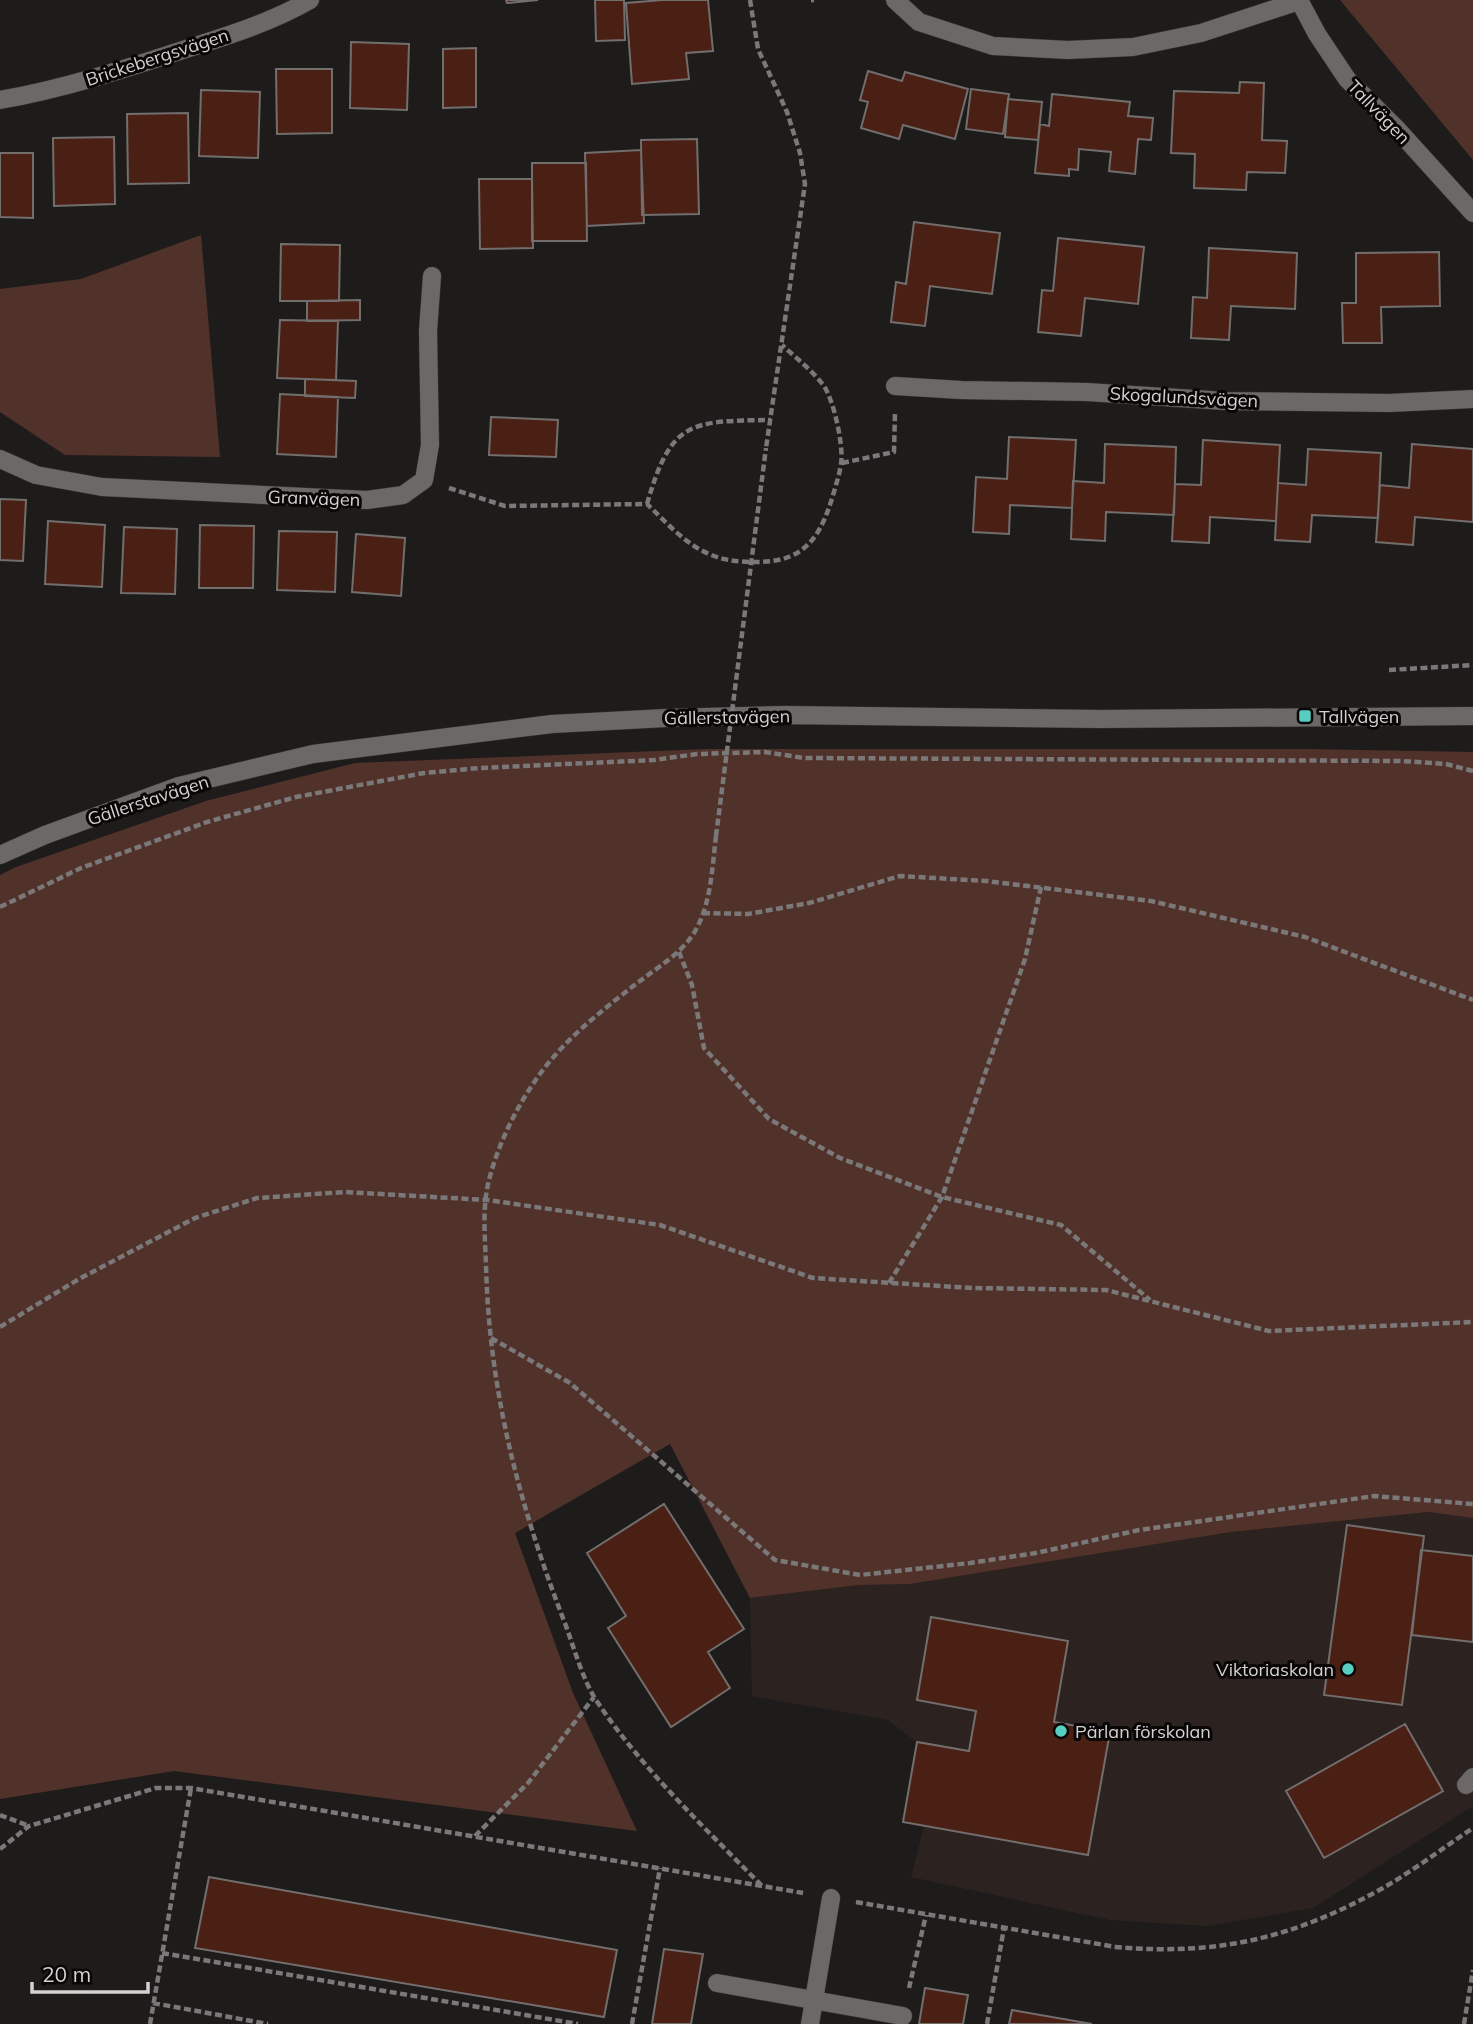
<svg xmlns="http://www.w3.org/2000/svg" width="1473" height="2024" font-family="Mulish,sans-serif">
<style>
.built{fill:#2c2321}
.green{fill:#51322a}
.building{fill:#4a1f14;stroke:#716e6d;stroke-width:2}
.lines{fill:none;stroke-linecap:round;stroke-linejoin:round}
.service-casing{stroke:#393737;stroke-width:19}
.minor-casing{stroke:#393737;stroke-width:19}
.tertiary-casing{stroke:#393737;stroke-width:19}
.path{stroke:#7a7878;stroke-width:4.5;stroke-dasharray:7 3.5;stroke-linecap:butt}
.service{stroke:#6b6867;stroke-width:18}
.minor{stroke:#6b6867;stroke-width:18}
.tertiary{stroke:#6b6867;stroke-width:18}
.path-bridge{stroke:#7a7878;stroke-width:4.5;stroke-dasharray:7 3.5;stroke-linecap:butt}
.poi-dot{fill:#57cec1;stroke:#080706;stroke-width:2.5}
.labels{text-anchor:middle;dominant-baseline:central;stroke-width:6;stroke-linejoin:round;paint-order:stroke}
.street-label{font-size:18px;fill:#d3d1d1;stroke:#080706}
.poi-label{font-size:18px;fill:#d3d1d1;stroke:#080706;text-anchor:start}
</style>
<rect width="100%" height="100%" fill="#1e1c1b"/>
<path class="built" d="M1428,1512L1473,1518V1806L1313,1908L1207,1926L1110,1920L911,1877L924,1826L903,1822L917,1742L888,1720L752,1696L750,1598L859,1585L910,1584L1231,1532Z"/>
<path class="green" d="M1340,0H1473V160Z
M201,235L220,457L65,455L0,412V289L81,279Z
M707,749H1305L1473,752V1518L1428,1512L1231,1532L910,1584L859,1585L750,1598L670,1444L515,1533L573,1693L637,1831L174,1771L0,1799V875L16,867L206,801L355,763Z"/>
<path class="building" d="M506,0H538L507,3Z
M595,0H624L625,40L596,41Z
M662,0H708L713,51L686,53L689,79L632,84L626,3Z
M351,42L409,44L407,110L350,108Z
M476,48V107L443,108V49Z
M276,69H332V133L277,134Z
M868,71L902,81L905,72L968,89L955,139L903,125L899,139L861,128L868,102L860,100Z
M1240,82L1264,83L1262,140L1287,141L1285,173L1247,172L1246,190L1194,188L1195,154L1171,153L1174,91L1239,93Z
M971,89L1009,94L1003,134L966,129Z
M201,90L260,92L258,158L199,156Z
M1052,94L1130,102L1128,116L1153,118L1151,140L1138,139L1135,174L1109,171L1111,152L1079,149L1078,170L1069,169V176L1035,173L1040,124L1049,126Z
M1008,99L1042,102L1038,140L1005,137Z
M188,113L189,183L128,184L127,114Z
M114,137L115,204L54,206L53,138Z
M697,139L699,214L642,215L641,140Z
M641,150L644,223L587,226L585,153Z
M0,153H33V218L0,217Z
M532,163H586L587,241H532Z
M479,179H532L533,248L480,249Z
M914,222L1000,233L992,294L930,286L925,326L891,322L896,282L906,284Z
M1058,238L1144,247L1138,304L1085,298L1081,336L1038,332L1042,290L1053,291Z
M281,244L340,245L339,301H280Z
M1209,248L1297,253L1295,309L1231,306L1229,340L1191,338L1193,297L1207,298Z
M1439,252L1440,306L1381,307L1382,343H1343L1342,303H1356V253Z
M360,300V320L307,321V301Z
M280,320L338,321L336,380L277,378Z
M305,379L356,381L355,398L305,396Z
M280,394L338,397L336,457L277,454Z
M491,417L558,420L556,457L489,455Z
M1009,437L1076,440L1072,508L1010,505L1009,534L973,532L976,477L1007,479Z
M1203,440L1280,445L1276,521L1210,517L1209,543L1172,541L1175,484L1201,485Z
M1105,444L1176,447L1174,515L1106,512L1105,541L1071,539L1073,481L1104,483Z
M1412,444L1473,449V522L1415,517L1413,545L1376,542L1380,485L1409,488Z
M1308,449L1381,453L1378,518L1312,515L1310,542L1275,540L1278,483L1306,485Z
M0,499L26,500L23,561L0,560Z
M48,521L105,525L102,587L45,584Z
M200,525L254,526L253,588H199Z
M124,527L177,529L175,594L121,593Z
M279,531L337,532L335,592L277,590Z
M356,534L405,538L401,596L352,592Z
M664,1504L744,1629L708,1652L730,1688L671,1727L608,1628L626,1616L587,1553Z
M1347,1525L1424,1536L1402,1705L1324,1695Z
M1421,1550L1473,1556V1642L1412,1635Z
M931,1617L1068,1641L1054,1722L1110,1732L1088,1855L903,1822L917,1742L969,1751L976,1711L917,1700Z
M1405,1724L1443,1791L1324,1858L1286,1791Z
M209,1877L617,1950L604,2017L195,1948Z
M664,1949L703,1954L691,2024H652Z
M925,1988L968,1995L963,2024H919Z
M1012,2010L1092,2024H1009Z"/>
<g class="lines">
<defs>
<path id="service" d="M1466,1785L1473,1777"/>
<path id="minor" d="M895,0L919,22L993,46L1068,50L1133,47L1201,33L1299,1
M1299,0L1317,34L1347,79L1396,128L1473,213
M0,100C63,89 125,69 186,49C227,36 272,22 310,0
M895,386L961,390L1087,392L1225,401L1389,403L1473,399
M0,459L36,475L102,487L367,500L403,495L424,480L430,445L428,331L432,276
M717,1983L903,2016
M810,2024L831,1898"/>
<path id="tertiary" d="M0,855L45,835L179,786L313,754L552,724L666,718L785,715L1101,719L1473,716"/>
</defs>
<use href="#service" class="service-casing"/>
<use href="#minor" class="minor-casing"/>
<use href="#tertiary" class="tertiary-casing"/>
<path class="path" d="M750,0L758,49L787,112L800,153L805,184L766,448
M811,0H814
M842,463L894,452L895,412
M449,488L505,506L647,504C666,522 685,544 709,554C725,561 740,562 757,562C810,562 823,531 836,485C838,478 840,471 841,464C844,447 834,401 824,386C812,370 796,358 782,345
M647,504C671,421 689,421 771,420
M1389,670L1473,665
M716,836C712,869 711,908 692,936C678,956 655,969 636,984C600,1012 561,1042 535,1081C515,1110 498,1145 489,1180C482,1207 485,1237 486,1265C489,1392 520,1508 566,1626C574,1648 583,1680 596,1700C642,1769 704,1827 762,1886
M0,907L81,868L207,822L296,797L424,773L480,768L654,760L697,754L765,752L804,758L1402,761L1446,764L1473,771
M703,913L748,914L809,903L900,876L986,881L1151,901L1305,937L1473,1000
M679,952L692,985L704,1048L769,1119L840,1158L942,1197L1061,1225L1150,1300
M889,1283L942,1197L1025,959L1041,887
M0,1327L79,1279L195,1218L257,1198L345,1192L487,1200L660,1225L813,1278L972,1288L1106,1290L1269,1331L1473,1322
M491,1338L570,1383L775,1560L860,1575L970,1563L1036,1553L1139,1530L1374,1496L1473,1504
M0,1815L29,1826
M475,1836L528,1783L594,1697
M0,1849L29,1826L156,1788H191L803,1893
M856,1902L1116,1947C1218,1956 1294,1938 1383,1888C1414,1870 1443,1848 1473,1828
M162,1953L578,2024
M909,1988L926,1915
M153,2003L268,2024
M150,2024L191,1788
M632,2024L660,1868
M987,2024L1004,1928
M1464,2024L1473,1970"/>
<use href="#service" class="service"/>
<use href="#minor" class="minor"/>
<use href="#tertiary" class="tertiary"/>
<path class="path-bridge" d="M716,836L766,448"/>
</g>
<g class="poi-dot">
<rect x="1298" y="709" width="14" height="14" rx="3.5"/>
<circle cx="1348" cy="1669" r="7"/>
<circle cx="1061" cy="1731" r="7"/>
</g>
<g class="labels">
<g class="street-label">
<text transform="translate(157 57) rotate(-18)">Brickebergsvägen</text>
<text transform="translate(1379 112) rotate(46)">Tallvägen</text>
<text transform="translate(1184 397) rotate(3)">Skogalundsvägen</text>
<text transform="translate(314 498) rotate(2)">Granvägen</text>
<text transform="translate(727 717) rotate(-1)">Gällerstavägen</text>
<text transform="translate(148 800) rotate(-18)">Gällerstavägen</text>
</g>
<g class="poi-label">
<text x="1319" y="716">Tallvägen</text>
<text x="1334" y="1669" text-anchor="end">Viktoriaskolan</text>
<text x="1075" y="1731">Pärlan förskolan</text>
</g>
</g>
<path d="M32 1982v10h116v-10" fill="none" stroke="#d3d1d1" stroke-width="3.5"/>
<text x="42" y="1982" font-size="21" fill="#d3d1d1" stroke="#080706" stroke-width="5" paint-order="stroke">20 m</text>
</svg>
